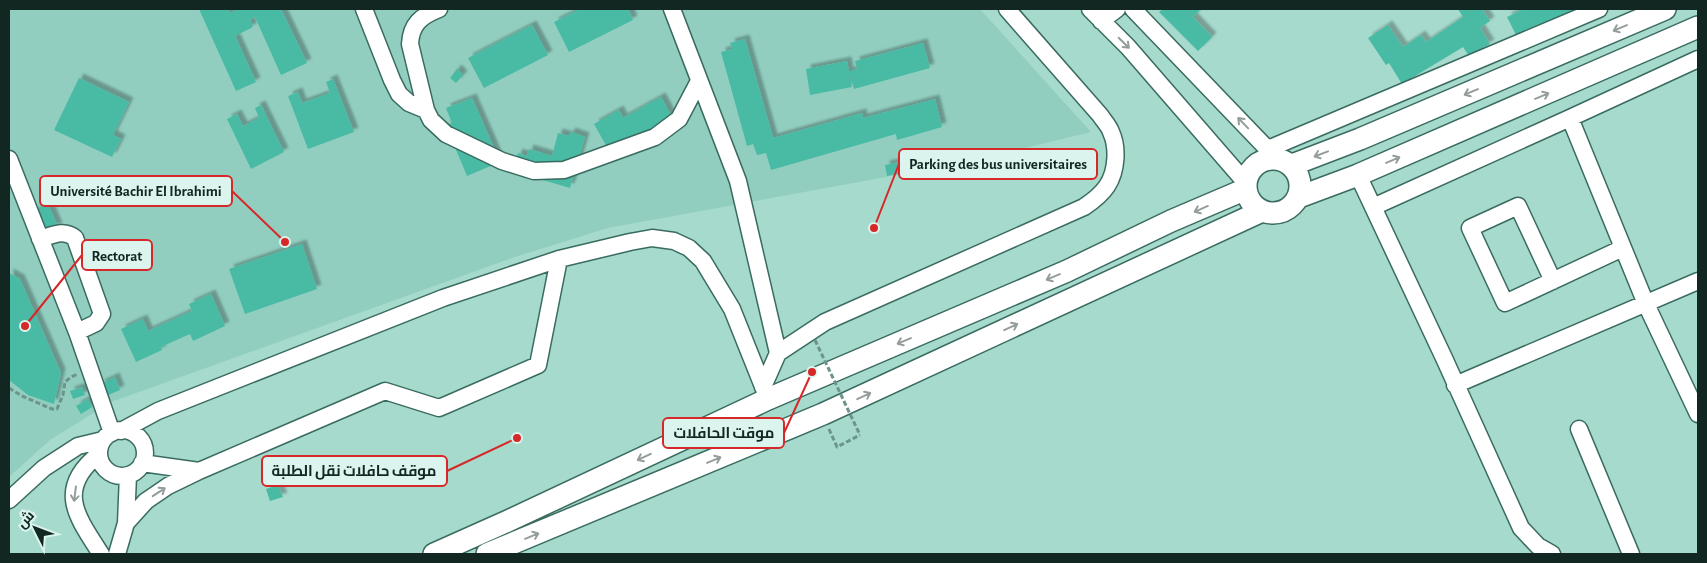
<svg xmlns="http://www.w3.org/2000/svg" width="1707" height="563" font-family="'Alegreya Sans',Cairo,sans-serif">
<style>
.built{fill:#91cec0}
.building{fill:#49baa4;filter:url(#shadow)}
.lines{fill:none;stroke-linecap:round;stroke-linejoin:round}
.minor-casing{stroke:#3a6b60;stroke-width:19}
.major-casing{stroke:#3a6b60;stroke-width:24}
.path{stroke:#6c948a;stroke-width:3;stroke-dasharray:5 2.5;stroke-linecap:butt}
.minor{stroke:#fff;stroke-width:16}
.major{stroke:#fff;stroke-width:21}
.path-bridge{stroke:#6c948a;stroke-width:3;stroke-dasharray:5 2.5;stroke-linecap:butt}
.oneway{stroke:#949d9c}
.leader{fill:none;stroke:#d62828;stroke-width:2}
.callout-dot{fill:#d62828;stroke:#dbf5ee;stroke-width:2}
.callout{fill:#dbf5ee;stroke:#d62828;stroke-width:2}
.callout-label{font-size:15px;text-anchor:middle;font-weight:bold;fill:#122622}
</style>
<defs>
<filter id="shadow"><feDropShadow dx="4.5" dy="-4.5" stdDeviation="1" flood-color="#0004"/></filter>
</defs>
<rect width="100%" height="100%" fill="#a6dacd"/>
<path class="built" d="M9,9H980L1091,132L968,162L608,228L515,257L111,402L50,440L9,477Z"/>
<path class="building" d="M199,9H228L230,13L238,9H281L307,63L281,75L255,17L250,20L253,27L235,36L256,82L236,91Z
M580,9H628L633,20L569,52L554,22Z
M1163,9H1201L1193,17L1212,37L1198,51L1159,12Z
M1458,9H1482L1490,21L1480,28L1490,44L1469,56L1463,47L1402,84L1389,63L1386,65L1368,38L1388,25L1403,47L1421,35L1426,42L1463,17Z
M1524,9H1578L1518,39L1507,17Z
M532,25L548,55L484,88L468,58Z
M745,39L773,138L862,113L863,118L935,99L942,127L897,140L896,134L771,170L766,153L757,155L753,144L747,146L721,52L732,49L730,43Z
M923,43L930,68L854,89L849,72L857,69L855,61Z
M847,61L852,87L810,95L806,69Z
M457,69L463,75L456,83L450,78Z
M79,78L129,102L113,135L121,139L112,157L54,130Z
M333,79L354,132L308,149L288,96L298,92L302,103L330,93L326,82Z
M661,97L676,125L608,149L594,124L619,110L623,118Z
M472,98L500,162L467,176L446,126L452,123L446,108Z
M261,105L284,152L251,169L227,119L237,114L243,126L259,118L255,108Z
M571,132L585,137L570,188L512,171L518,153L527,156L529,149L552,156L558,133L569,136Z
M934,155L937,166L887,176L885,165Z
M48,204L58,227L44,232L35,209Z
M302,244L317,289L245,314L229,269Z
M9,273L20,279L61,373L54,404L28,395L9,380Z
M211,294L225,326L193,341L190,334L161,347L162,350L136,362L121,329L143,319L148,331L192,311L189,304Z
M115,377L120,390L106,396L100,384Z
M82,387L85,395L73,399L70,391Z
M88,399L92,407L81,414L76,406Z
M278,485L283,497L270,501L266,489Z"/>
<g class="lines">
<defs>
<path id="minor" d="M364,9L392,80L399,94L409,103L426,110
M439,9C421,16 411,24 410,44L426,110L431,120L446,134L502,161L534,171L564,170L655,137L679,119L699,81
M672,9L738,181L778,353L763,387
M1090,9L1128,47L1246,183
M1133,9L1276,158
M1101,21L1117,9
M1698,59L1570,118L1646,304L1698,414
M1268,149L1599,9
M9,159L77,332L112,433
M1358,175L1444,358L1521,528L1538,546L1552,554
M1373,207L1570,118
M40,239C53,235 64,229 75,238L102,314L96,323L77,332
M1553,281L1518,206L1470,228L1505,303L1623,248
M778,353L825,322L1084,207C1093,201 1101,195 1107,186C1117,171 1118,147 1111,132C1109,126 1104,121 1100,115L1007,9
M1455,385L1698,281
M1579,429L1631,554
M99 453a23 23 0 1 1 46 0a23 23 0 1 1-46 0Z
M121,431L158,411L443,298L559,259L630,242L652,238L674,241L689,248L703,261L732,309L768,399
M99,454C55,489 77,517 101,554
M142,463L199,471
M9,500L44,468L78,446L103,440
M126,523L146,501L168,486L199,471L385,391L439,408L538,365L559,259
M117,554L126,523L128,475"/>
<path id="major" d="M1246 186a27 27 0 1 1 54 0a27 27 0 1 1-54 0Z
M1292,165L1360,139L1665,9
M1299,197L1358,175L1698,27
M434,554L508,521L768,399L1067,271L1171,221L1246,189
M487,554L823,414L1262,211"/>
</defs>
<use href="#minor" class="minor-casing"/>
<use href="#major" class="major-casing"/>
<path class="path" d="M9,388L22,396L52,409H57L63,395L65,382L71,377L78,374
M829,429L837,447L860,435"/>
<use href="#minor" class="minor"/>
<use href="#major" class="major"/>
<path class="path-bridge" d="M815,340L860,435"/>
</g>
<defs><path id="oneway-shaft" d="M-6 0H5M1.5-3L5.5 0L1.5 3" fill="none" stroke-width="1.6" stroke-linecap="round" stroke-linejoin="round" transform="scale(1.25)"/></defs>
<g class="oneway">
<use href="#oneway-shaft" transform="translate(1620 28) rotate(157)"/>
<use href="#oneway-shaft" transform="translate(1124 43) rotate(45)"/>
<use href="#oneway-shaft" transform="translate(1471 92) rotate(157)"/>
<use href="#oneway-shaft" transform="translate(1542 96) rotate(-23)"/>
<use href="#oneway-shaft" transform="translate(1243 123) rotate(-134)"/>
<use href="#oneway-shaft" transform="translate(1321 154) rotate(159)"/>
<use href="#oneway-shaft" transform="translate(1393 160) rotate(-23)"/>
<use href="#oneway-shaft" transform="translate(1201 209) rotate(156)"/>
<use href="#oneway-shaft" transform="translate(1053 277) rotate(157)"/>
<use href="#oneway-shaft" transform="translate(1011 327) rotate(-25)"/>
<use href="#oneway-shaft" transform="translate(904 341) rotate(157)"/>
<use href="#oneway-shaft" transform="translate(864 396) rotate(-25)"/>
<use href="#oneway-shaft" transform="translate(644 457) rotate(155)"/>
<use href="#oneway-shaft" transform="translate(714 460) rotate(-23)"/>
<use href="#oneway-shaft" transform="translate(159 492) rotate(-33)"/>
<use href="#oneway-shaft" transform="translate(75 494) rotate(97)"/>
<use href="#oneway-shaft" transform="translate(532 536) rotate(-22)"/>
</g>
<path class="leader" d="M874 228L899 164M285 242L232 191M25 326L82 255M812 372L784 433M517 438L447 471"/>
<g class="callout-dot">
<circle cx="874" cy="228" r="5"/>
<circle cx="285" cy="242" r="5"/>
<circle cx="25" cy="326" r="5"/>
<circle cx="812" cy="372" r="5"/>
<circle cx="517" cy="438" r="5"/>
</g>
<g class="callout">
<rect x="899" y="149" width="198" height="30" rx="5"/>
<rect x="40" y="176" width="192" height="30" rx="5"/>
<rect x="82" y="240" width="70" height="30" rx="5"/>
<rect x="663" y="418" width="121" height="30" rx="5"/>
<rect x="262" y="456" width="185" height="30" rx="5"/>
</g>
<g class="callout-label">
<text x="998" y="169">Parking des bus universitaires</text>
<text x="136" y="196">Université Bachir El Ibrahimi</text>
<text x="117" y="261">Rectorat</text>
<text x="724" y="438">موقت الحافلات</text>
<text x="354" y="476">موقف حافلات نقل الطلبة</text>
</g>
<rect width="1707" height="563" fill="none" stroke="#122622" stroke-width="20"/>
<g transform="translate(35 528) rotate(312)" stroke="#dbf5ee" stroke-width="4" paint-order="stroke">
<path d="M0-4L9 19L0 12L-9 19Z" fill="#122622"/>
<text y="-8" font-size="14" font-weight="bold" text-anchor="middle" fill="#122622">ش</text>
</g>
</svg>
